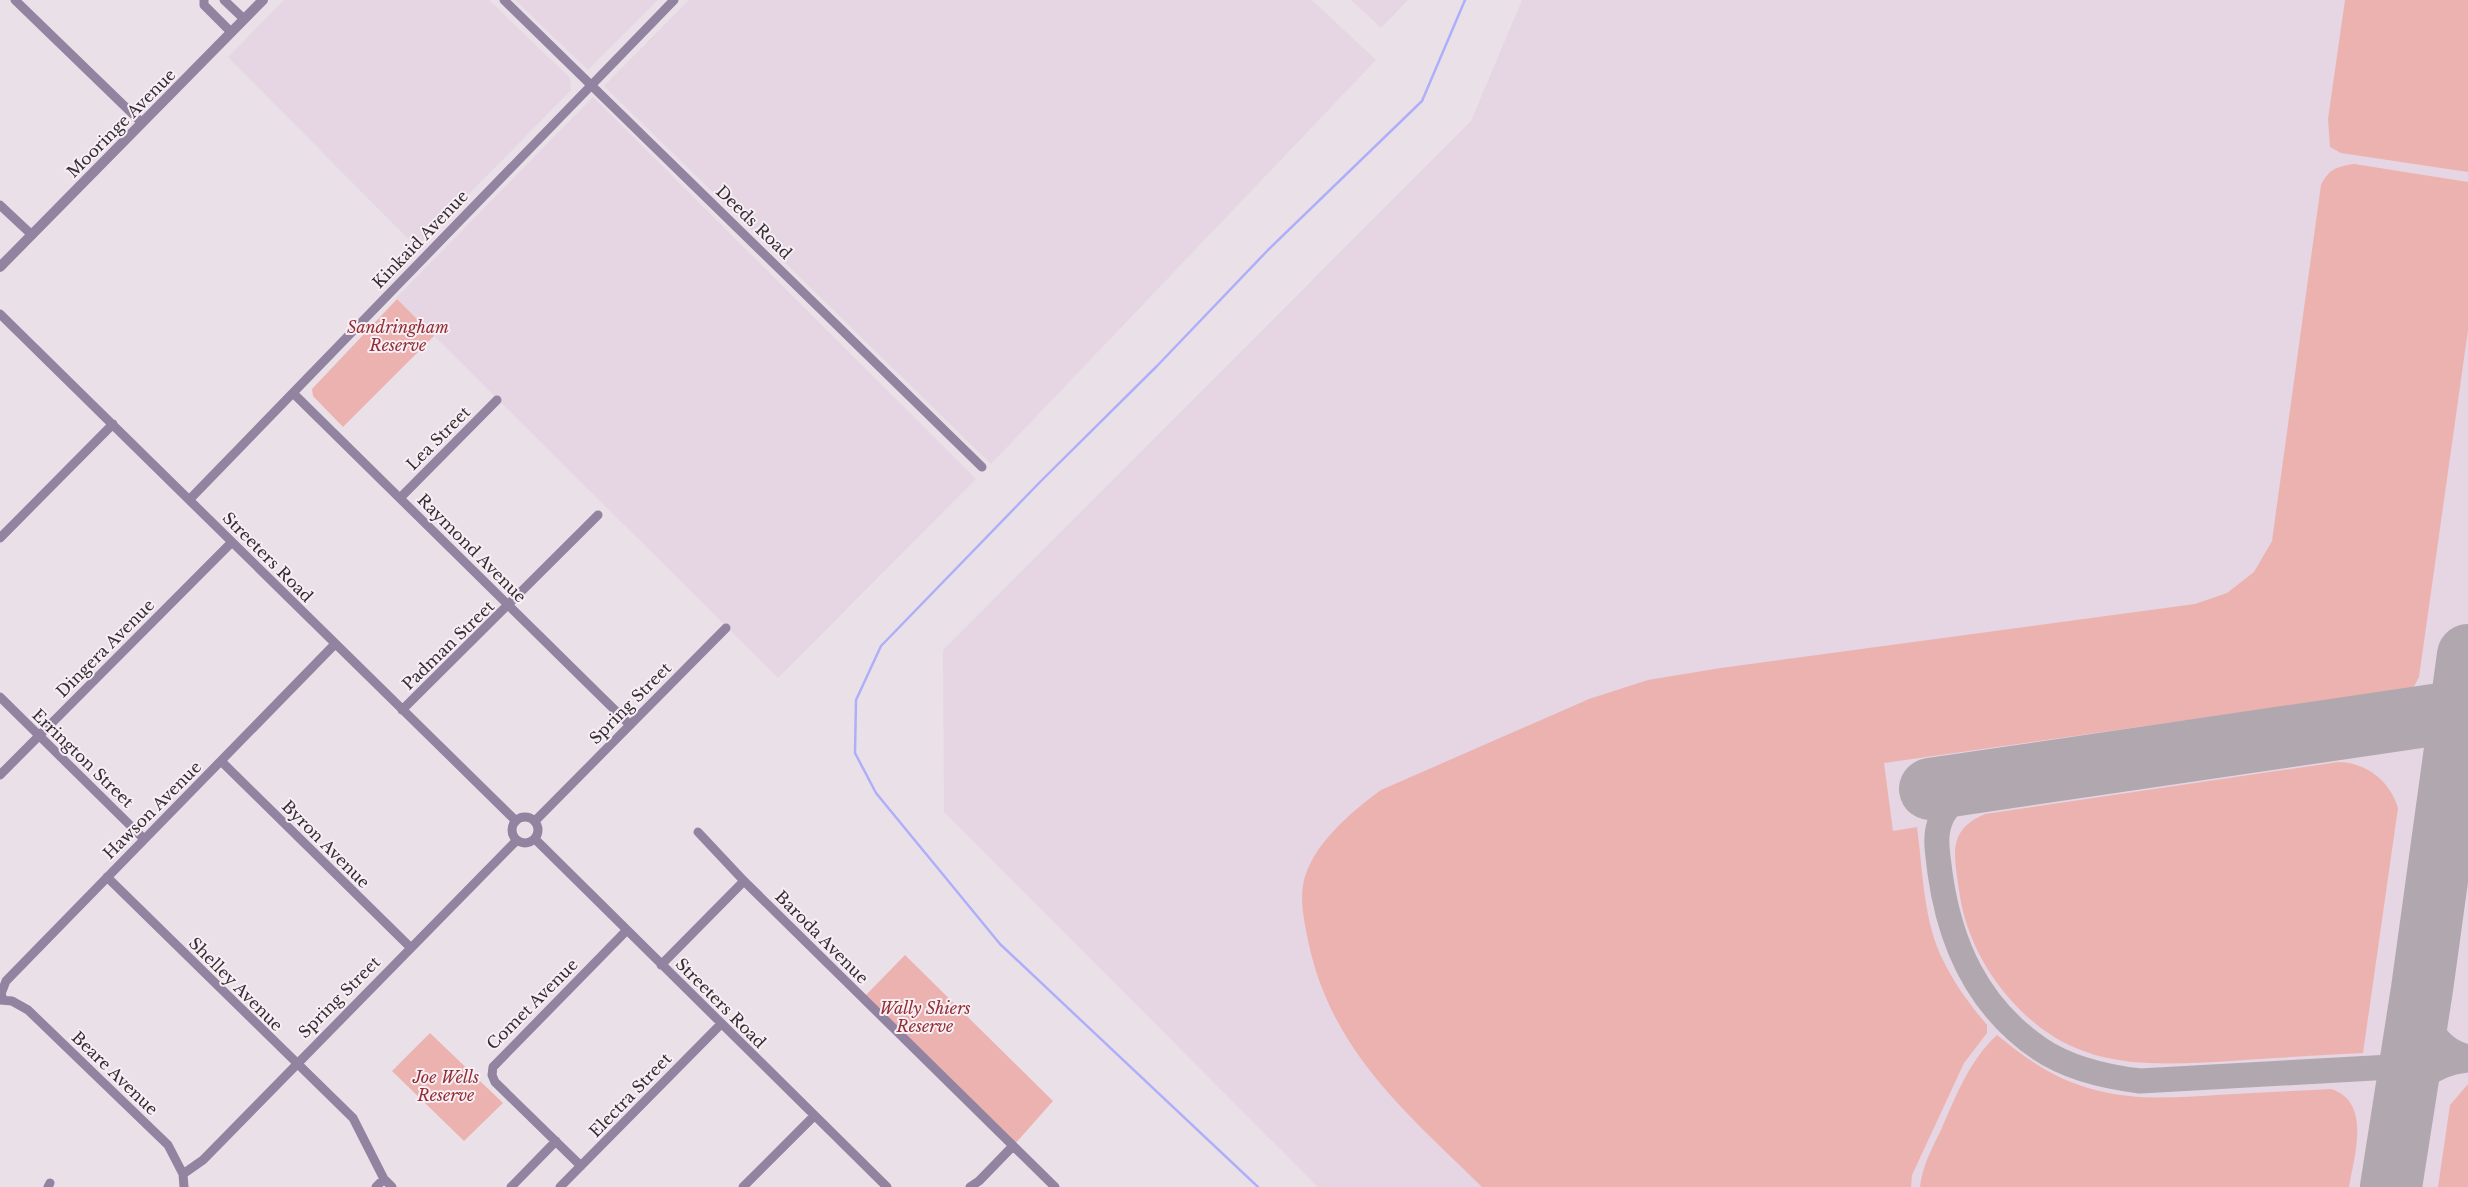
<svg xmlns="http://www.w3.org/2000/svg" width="2468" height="1187" font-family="'Libre Baskerville',serif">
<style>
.built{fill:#e6d5e2}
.green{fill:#ecb2af}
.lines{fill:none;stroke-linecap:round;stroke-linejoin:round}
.stream{stroke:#afaff9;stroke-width:2.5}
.taxiway{stroke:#b0a8ae;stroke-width:25}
.runway{stroke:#b0a8ae;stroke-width:62}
.minor{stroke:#9283a1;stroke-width:9}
.tertiary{stroke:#9283a1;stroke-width:10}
.labels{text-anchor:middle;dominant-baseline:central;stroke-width:4;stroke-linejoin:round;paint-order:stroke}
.street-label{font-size:16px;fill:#322e31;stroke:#f8eef5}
.park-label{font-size:16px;font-style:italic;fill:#912e31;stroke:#f8eef5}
</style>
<rect width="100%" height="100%" fill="#eae1e8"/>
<path class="built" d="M284,0H489L570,78L571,90L419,245L417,242L414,245L228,57Z
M515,0H658L588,70Z
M689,0H1312L1376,60L991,464L604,86Z
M1351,0H1408L1381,28Z
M1522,0H2468V1187H1318L944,812L943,650L1471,121Z
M593,97L976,479L778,678L396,298Z"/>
<path class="green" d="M2345,0H2468V172L2341,153L2330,147L2328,119Z
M2354,164L2468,182V330L2419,677L2413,688L1884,763L1893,831L1917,827C1923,871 1923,922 1944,962C1955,985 1971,1006 1987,1025V1033L1964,1063L1912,1175L1911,1187H1482C1407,1113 1333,1053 1309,945C1305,926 1300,904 1303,885C1310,846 1351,812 1381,790L1589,699L1648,680L1721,668L2195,604L2227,593L2254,572L2272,541L2321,185C2329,169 2336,167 2354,164Z
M397,299L434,336L343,427L313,396L312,389Z
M2338,762C2366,762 2390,781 2398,808L2363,1053C2319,1055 2275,1058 2231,1061C2139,1066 2069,1071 2004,992C1980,962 1964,928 1959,890C1954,855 1947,830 1985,814Z
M905,955L1053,1101L1013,1146L863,998Z
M430,1033L503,1103L464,1141L392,1071Z
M1997,1035C2025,1058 2053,1078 2088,1088C2131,1101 2173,1098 2217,1095C2255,1093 2293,1091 2331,1089C2372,1102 2354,1156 2349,1187H1920C1922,1167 1932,1148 1941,1130C1956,1096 1969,1061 1997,1035Z
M2468,1084V1187H2438L2450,1105Z"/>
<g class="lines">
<path class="stream" d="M1258,1187L1000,944L876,793L855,753L856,700L881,646L1041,481L1157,366L1268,250L1422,101L1465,0"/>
<path class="taxiway" d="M1985,781C1968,789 1951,799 1942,817C1933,835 1938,854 1940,873C1950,945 1978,1007 2040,1049C2068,1068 2107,1077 2140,1081L2409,1066
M2422,989C2423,1020 2435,1049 2468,1057
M2401,1117C2414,1082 2429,1064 2468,1060"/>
<path class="runway" d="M1930,789L2468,710
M2391,1187L2422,989L2468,655"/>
<path class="minor" d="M15,0L142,123
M204,0V5L231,32
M224,0L244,19
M504,0L982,467
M0,205L32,235
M0,314L516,821
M293,393L630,725
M400,498L497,400
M190,499L674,0
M0,538L113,424
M0,697L144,839
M402,710L598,515
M222,762L410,947
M0,775L232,542
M512 830a13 13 0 1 1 26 0a13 13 0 1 1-26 0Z
M535,821L726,628
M698,832L744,881L1055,1187
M535,839L887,1187
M107,877L353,1118L384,1179L392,1187
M661,965L744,881
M3,999L1,994L6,981L335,644
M0,1000L12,1001L28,1010L168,1145L183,1174L184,1187
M581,1166L495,1082L492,1075L493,1067L627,930
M183,1174L203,1160L517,840
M48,1187L50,1183
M376,1187L384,1179
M511,1187L556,1141
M560,1187L721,1024
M743,1187L814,1116
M970,1187L979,1181L1013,1146"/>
<path class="tertiary" d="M0,267L263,0"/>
</g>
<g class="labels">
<g class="street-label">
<text transform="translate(121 123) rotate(-45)">Mooringe Avenue</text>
<text transform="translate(754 222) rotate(44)">Deeds Road</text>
<text transform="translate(420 239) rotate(-46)">Kinkaid Avenue</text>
<text transform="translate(438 438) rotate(-45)">Lea Street</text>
<text transform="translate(472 548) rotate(45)">Raymond Avenue</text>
<text transform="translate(268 557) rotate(45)">Streeters Road</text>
<text transform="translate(448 645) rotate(-44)">Padman Street</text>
<text transform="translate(105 648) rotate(-45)">Dingera Avenue</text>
<text transform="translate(630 703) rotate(-45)">Spring Street</text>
<text transform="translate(83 758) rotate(44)">Errington Street</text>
<text transform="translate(152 810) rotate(-45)">Hawson Avenue</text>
<text transform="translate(326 844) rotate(45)">Byron Avenue</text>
<text transform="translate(822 937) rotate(45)">Baroda Avenue</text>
<text transform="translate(236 984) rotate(45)">Shelley Avenue</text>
<text transform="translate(339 997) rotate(-45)">Spring Street</text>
<text transform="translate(721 1003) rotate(45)">Streeters Road</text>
<text transform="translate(532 1004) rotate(-45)">Comet Avenue</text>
<text transform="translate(115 1073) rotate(44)">Beare Avenue</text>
<text transform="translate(630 1095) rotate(-46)">Electra Street</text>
</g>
<g class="park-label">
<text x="398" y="327">Sandringham<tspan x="398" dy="18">Reserve</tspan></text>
<text x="925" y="1008">Wally Shiers<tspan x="925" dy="18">Reserve</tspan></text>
<text x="446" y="1077">Joe Wells<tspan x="446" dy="18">Reserve</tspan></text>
</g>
</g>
</svg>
